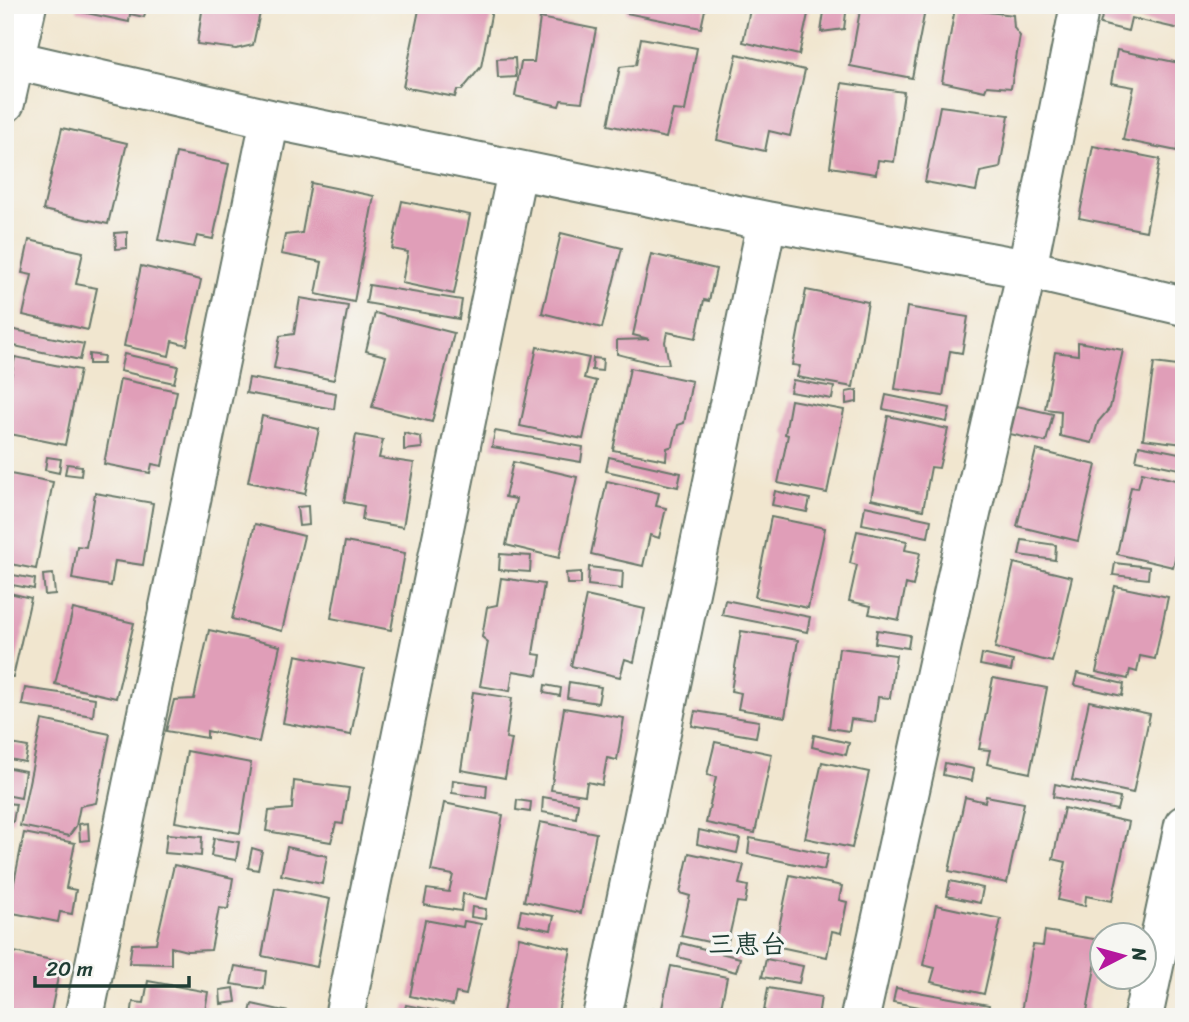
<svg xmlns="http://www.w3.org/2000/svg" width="1189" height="1022" font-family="Sriracha,'Klee One',sans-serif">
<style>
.building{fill:#e09eb8}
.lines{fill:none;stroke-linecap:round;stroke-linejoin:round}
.minor-casing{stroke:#68786a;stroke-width:42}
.minor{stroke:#fff;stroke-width:38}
.labels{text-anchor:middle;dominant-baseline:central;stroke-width:7;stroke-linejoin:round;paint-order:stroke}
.quarter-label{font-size:26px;font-weight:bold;fill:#1f3d34;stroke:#f6f6f2}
</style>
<rect width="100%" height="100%" fill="#f6f6f2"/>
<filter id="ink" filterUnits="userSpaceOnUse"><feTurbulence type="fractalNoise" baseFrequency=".0143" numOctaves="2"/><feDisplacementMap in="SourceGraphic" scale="14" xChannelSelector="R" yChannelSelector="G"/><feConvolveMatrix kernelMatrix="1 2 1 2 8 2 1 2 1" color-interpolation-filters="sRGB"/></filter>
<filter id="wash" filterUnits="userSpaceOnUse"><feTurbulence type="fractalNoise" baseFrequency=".00686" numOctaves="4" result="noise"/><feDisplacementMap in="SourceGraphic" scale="28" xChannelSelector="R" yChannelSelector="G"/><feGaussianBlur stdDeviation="1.57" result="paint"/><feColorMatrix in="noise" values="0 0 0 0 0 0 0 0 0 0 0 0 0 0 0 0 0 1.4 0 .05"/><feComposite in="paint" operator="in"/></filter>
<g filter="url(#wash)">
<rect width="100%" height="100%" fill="#f1e6cf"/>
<g id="blocks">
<path class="building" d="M78,5H147L144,17L130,14L129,22L77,11Z
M203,5H270V7L261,8L253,45L236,49L197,44Z
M420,5H469L492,10L481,67L462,90H457L455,97L403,87Z
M627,5H706L701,28L626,13Z
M751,5H810L799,55L743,42Z
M825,5H847L844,29L821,32Z
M861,5H926L912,78L850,66Z
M1105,5H1184V30L1131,18L1128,31L1100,24Z
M955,8L1013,15L1014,28L1020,36L1011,88L987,86L985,91L942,82Z
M540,18L596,29L582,102L561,100L559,106L515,96L521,62H534Z
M641,38L697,48L685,111L673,110L666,138L608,125L620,67L636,65Z
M1117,50L1184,64V116L1177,151L1123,140L1134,87L1111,83Z
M737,54L805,70L790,136L769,131L765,151L717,140Z
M515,58L516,77L498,78L497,59Z
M842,83L904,92L894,162L878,160L876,174L830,167Z
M940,106L1009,115L1000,168L980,172L976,191L925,182Z
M62,128L127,143L108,224L43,210Z
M1093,146L1160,159L1146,231L1079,218Z
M176,153L229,164L213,239L197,236L194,247L158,240Z
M311,183L374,196L354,302L316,294L322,262L281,254L285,235L302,233Z
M402,201L470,215L454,294L402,283L408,252L392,249Z
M127,232V248L116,249L115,233Z
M561,233L622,248L602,328L542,313Z
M29,240L83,252L76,284L97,288L88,330L23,315L32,275L22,273Z
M651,254L716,269L709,301L704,300L696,338L667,332L665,342L669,364H656L617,354V340L649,339L633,335Z
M141,266L201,280L187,345L172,341L169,356L124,346Z
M369,285L462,300L459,319L366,303Z
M806,290L868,302L853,387L797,377L800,366L792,365Z
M300,298L348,306L334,380L274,368L280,336L294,334Z
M907,307L968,317L962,353L950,351L943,396L895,389Z
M375,313L454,333L432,422L372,407L386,356L366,351Z
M5,328L84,344L80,360L5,344Z
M1078,342L1123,350L1110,408L1098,422L1092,443L1060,436L1061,411L1045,409L1055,352L1078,355Z
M537,347L589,358L584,378L596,381L583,439L520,426Z
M89,354L104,356L103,364H89Z
M124,354L178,366L174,383L120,371Z
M15,357L80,370L65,445L5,433V381L10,382Z
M593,358L603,359L602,371L592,370Z
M1154,363L1184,367V444L1143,439Z
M630,368L692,381L684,423L678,425L673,446L667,448L666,460L613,450Z
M249,378L336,393L334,409L246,393Z
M120,379L177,391L162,466L152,464L150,473L104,464Z
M793,380L834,387L832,399L790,392Z
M857,390V402L846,404V392Z
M886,395L950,408L947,422L883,409Z
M791,400L844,410L827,493L778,483L788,435L785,434Z
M1017,406L1053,414L1046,442L1010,434Z
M262,416L319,429L305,494L248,482Z
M888,416L948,429L939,468L931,467L923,510L871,499Z
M495,431L583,447L581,462L492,447Z
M404,433L421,437L422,448L404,450Z
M356,435L383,440L379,458L414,463L403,527L362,520L364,506L344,502Z
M1139,445L1184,454V470L1136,460Z
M1036,450L1096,465L1078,541L1017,526Z
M47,457L61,459L59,473L45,470Z
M609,457L681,473L678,487L606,471Z
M513,462L577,477L559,558L506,545L516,499L505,497Z
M67,464L82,466L81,476L65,474Z
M1142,472L1184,482V520L1173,567L1117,554L1131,487L1138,488Z
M5,473L53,482L36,569L5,563Z
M607,481L659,493L656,506L666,508L659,538L650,535L643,566L591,554Z
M775,491L810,499L807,512L772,505Z
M95,493L153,503L143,565L115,561L111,586L72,579L77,546L86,547Z
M308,506L309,525L299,526L297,507Z
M865,506L931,520L928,537L862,524Z
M771,517L825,528L808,608L755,597Z
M255,524L304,536L282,631L232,619Z
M857,531L907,541L905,550L920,553L913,586L906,584L899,620L869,614L871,606L849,601L857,565L850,563Z
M1022,540L1056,545L1055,560L1019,555Z
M345,542L405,553L391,630L331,618Z
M500,554L531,556L530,572L499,570Z
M1014,563L1072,577L1052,662L995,648Z
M1115,563L1149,567L1148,579L1113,575Z
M589,567L623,571L622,589L588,585Z
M581,572V584H567L566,573Z
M53,574L55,594L45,595L43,575Z
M13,575L35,579L34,589L12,585Z
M501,578L544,584L533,654L541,655L538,675L513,671L510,691L480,686L488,642L482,637L487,607L497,605Z
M1115,586L1168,597L1155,659L1140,656L1137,672L1130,670L1128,679L1096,672Z
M5,592L31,598L13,677L5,676Z
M586,596L645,609L634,662L625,659L620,677L571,666Z
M725,600L810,617L807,632L722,615Z
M73,609L134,623L116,698L55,684Z
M209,630L280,646L259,742L207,731V738L166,731L174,700L194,699Z
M877,630L910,635L908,648L875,643Z
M741,631L798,640L785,717L738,709L741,693L731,691Z
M839,648L896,655L890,698L878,697L875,722L851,719L849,731L829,728Z
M982,654L1013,661L1011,671L980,665Z
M296,655L364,669L351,735L283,723Z
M1077,673L1124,684L1122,696L1074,685Z
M993,678L1047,688L1030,773L987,764L990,750L979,749Z
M569,682L601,687L598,703L567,698Z
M545,685L561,688L560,696L544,693Z
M25,688L95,698L93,716L22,705Z
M473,692L512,698L506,738L512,739L505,778L461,770Z
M1089,701L1150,714L1133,793L1072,780Z
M564,708L624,718L617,760L607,758L602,785L587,782L585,795L551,790Z
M695,711L759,721L756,737L692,726Z
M42,720L110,734L96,803L80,806L76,826L69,836L20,826Z
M814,735L849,743L846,755L812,747Z
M715,742L772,754L755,833L706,823L716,777L707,775Z
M11,744L28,747L25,762L9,759Z
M187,751L251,763L240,833L175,822Z
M822,762L869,772L852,848L805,838Z
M945,763L974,769L972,781L943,775Z
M5,767L25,771L21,798L5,795Z
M453,780L487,785L486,798L452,793Z
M294,781L349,788L343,824L336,823L331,842L266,831L269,811L292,809Z
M1055,784L1120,798L1117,810L1053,797Z
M986,796L1024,803L1007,883L949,871L965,797L985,802Z
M543,797L578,803L576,818L542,812Z
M517,800L531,802L530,812L516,810Z
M5,803L16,804L13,822L5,820Z
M444,803L503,815L487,899L463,894L461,911L424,905L427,889L449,892L453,875L431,871Z
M1064,808L1129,822L1112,901L1086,896L1085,906L1058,900L1066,862L1053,859Z
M540,822L596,833L581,913L524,901Z
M88,823L89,840L80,841L79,824Z
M699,830L740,839L737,853L697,844Z
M24,833L75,843L66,888L76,890L72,914L60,912L58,922L8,912Z
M167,834L202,837L201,856L165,853Z
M214,838L239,842L236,860L211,856Z
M750,838L828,854L824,870L748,854Z
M287,847L327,856L322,884L281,875Z
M252,848L262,851L258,870L248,868Z
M689,853L744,865L739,884L748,886L745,903L737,902L727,946L681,936L690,896L680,893Z
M174,865L233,878L228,909L219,908L211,950L187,951L171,947V964L129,963L132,944L156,943Z
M790,875L842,886L839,900L847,902L841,933L832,931L827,957L775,946Z
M950,881L983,888L980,903L947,896Z
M275,888L330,899L317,967L262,956Z
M936,905L1001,919L984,994L931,982L935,968L923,965Z
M472,907L486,909L485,919L471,917Z
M521,910L554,916L551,930L518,924Z
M425,920L463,927L464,921L481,924L466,995L456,993L453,1005L410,996Z
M1045,931L1100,940L1086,1017H1044L1021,1012L1033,945L1043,946Z
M519,937L571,949L557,1017H526L503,1012Z
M681,943L740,958L736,972L678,957Z
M5,950L61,962L50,1017H5Z
M766,959L803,966L799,983L762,977Z
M235,966L266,971L264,989L231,984Z
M671,966L727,977L719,1017H650L652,1009L662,1008Z
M148,981L208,992L204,1017H131L133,1002L144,1003Z
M234,988L236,1002L221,1004L220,990Z
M768,988L821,997L818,1017H763Z
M896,988L989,1005L987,1017H972L893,1002Z
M252,1004L298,1014V1017H249Z
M406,1005L438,1011V1017H403Z"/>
</g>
</g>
<g filter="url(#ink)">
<use href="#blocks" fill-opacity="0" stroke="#68786a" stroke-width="2"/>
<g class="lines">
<defs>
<path id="minor" d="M5,58L270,119L767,221L1027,269L1184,306
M5,103L27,5
M84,1017L270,119
M344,1017L517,171
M602,1017L767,221
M860,1017L967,531L1027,269L1080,5
M1143,1017L1184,825"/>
</defs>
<use href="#minor" class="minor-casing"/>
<use href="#minor" class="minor"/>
</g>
</g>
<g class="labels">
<g class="quarter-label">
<text x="747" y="944">三恵台</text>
</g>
</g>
<rect width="1189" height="1022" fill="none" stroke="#f6f6f2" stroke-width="28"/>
<g transform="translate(1123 956) rotate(84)"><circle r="33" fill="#f6f6f2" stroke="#a0aca6" stroke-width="2"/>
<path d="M0-5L12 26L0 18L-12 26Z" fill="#b5179e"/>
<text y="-10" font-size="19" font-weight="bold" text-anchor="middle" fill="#1f3d34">N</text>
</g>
<path d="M35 976v10h154v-10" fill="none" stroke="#1f3d34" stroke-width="3.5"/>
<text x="46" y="976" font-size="21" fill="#1f3d34" stroke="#f6f6f2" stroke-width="5" paint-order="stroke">20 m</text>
</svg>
